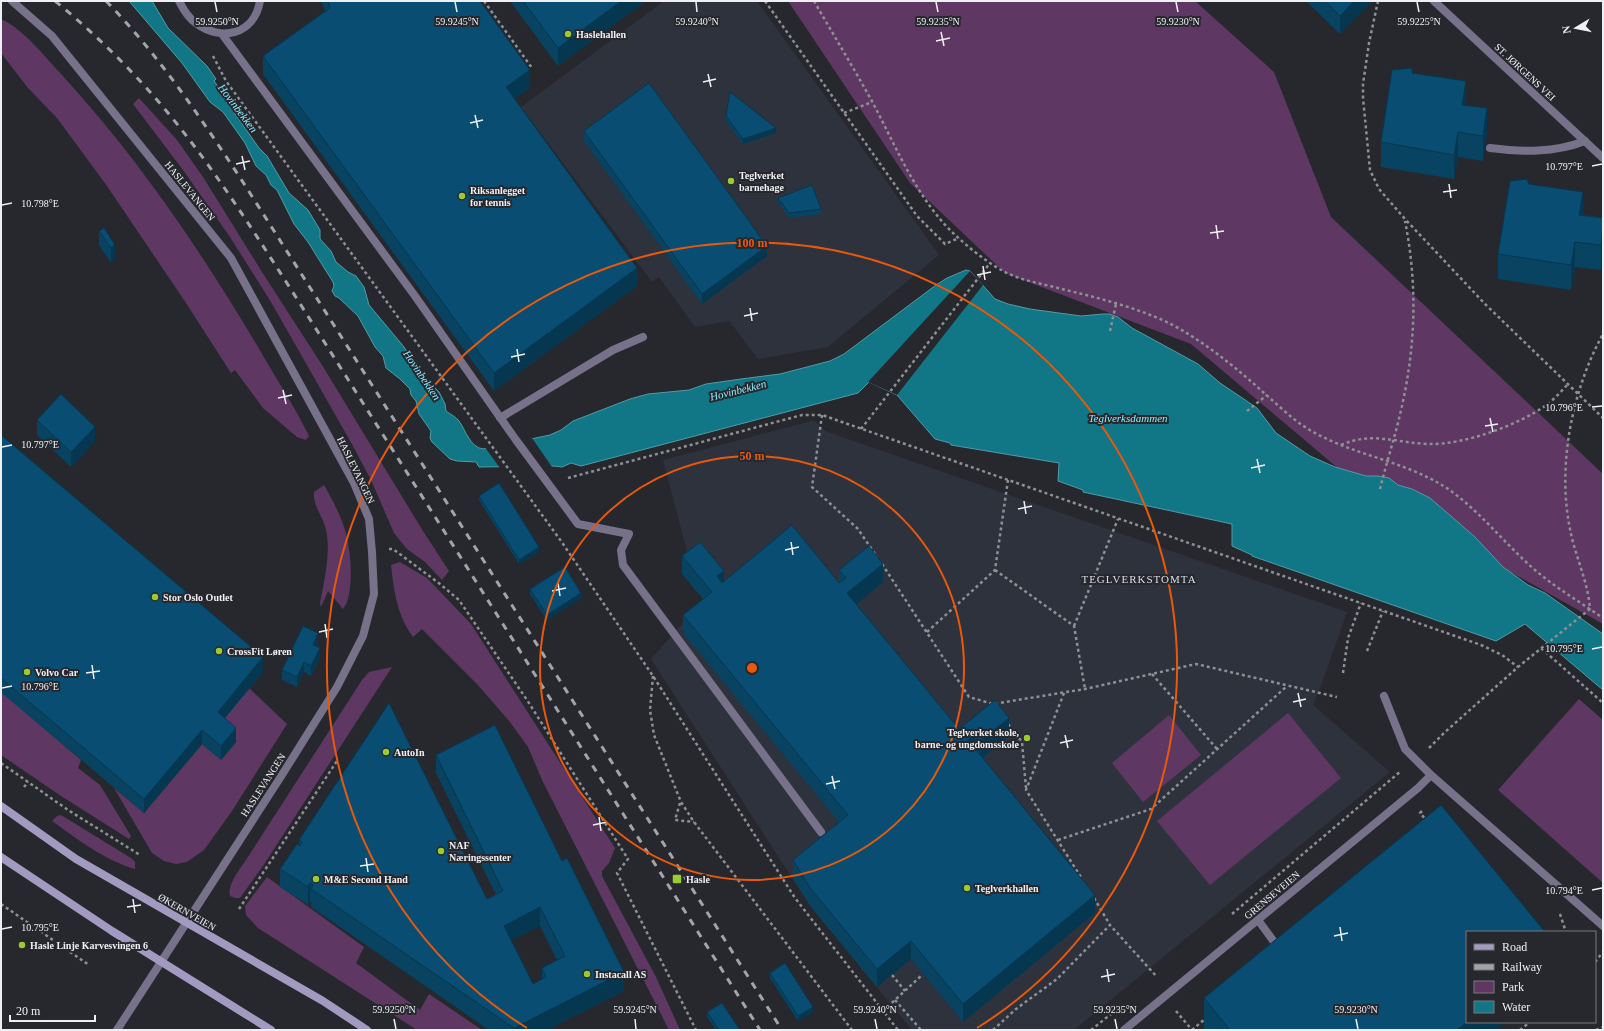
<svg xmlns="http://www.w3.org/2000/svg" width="1604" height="1031" font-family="'Times New Roman',serif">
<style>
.built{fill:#2e323d}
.green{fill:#5e3862}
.water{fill:#117685;stroke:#539ba6}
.pier{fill:#26282e}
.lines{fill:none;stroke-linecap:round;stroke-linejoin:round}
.path{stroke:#8e9094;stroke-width:2.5;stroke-dasharray:3 3;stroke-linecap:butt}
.lane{stroke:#77718a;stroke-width:8}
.street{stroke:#77718a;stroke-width:8}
.secondary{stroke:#a39ac2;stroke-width:8}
.rail{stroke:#a2a4a8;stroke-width:3;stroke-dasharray:7 7;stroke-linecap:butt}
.wall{fill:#084362;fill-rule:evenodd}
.shaded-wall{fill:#063750}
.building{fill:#094e72;stroke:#063750;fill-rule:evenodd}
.ticks{fill:none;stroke:#eef0f3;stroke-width:1.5}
.ring{fill:none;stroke:#e8590c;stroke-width:2}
.poi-dot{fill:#9bcb33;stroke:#26282e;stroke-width:1.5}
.labels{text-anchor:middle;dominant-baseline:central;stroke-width:4;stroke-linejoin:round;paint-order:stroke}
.poi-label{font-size:10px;font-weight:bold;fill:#eef0f3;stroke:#26282e;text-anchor:start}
.street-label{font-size:10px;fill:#eef0f3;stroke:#26282e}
.water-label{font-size:11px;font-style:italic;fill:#8dedfe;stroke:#26282e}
.neighbourhood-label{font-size:11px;letter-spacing:1px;fill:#dadde4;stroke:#26282e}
.ticks-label{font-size:10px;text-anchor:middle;fill:#eef0f3;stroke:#26282e;stroke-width:4;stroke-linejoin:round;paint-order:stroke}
.centre{fill:#e8590c;stroke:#26282e;stroke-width:2}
.ring-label{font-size:12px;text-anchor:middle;font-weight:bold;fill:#e8590c;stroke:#26282e;stroke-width:4;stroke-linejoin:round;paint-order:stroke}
</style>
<rect width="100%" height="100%" fill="#26282e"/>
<path class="built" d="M664,1H757L939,255L828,347L758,359L729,321L695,327L659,277L652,282L521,107Z
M812,421L816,422L825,431L1347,612L1322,683L1313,705L1390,772L1074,1030H912L810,906L651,659L714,588L688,555L663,460Z"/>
<path class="green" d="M788,1H1195L1274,72L1331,217L1603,474V624L1514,574L1417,535L1191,344L1005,273L910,183Z
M3,20C24,30 46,58 62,75C138,158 201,251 258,347C275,377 294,405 309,436L306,440L297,437L263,408L235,370L231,373L186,303L107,186L57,118L28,88L1,53V21Z
M139,98L177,140L203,177L262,272L322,365L423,531L449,571L442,580L425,562L407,549L394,533L371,480L353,446L271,302L230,237L183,170L133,104Z
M324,485C332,499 340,514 345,530C351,548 355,595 343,609L328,591L321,607L320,603C324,582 332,548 325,526C321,514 313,505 314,492Z
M400,562L427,578L471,624L615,848L609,863L602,871V876L656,977L680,1030H669L543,782L528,747L510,722L477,684L422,629L413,637C397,615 394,591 391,565Z
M392,667L263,866L240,898H235L230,896C227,884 240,869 246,860L362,680L369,672Z
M249,688L287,724L232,811L204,850L187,862L176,864L164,861L152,853L114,788L144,813L202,744L221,760L218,726Z
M1,692L81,760L78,768L100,785L131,836L129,839L61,796L1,755Z
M1579,699L1603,720V883L1498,790Z
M1288,713L1341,778L1210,885L1157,821Z
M1169,715L1201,755L1143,802L1112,763Z
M61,815L131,858L135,862V869C104,860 79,840 52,821L57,816Z
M267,877L364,947L356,963L420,1010L429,994L482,1030H417L258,928L246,915L245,906Z"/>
<path class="water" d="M129,1H152L168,28L207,66L216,79L214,81L227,99L226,101L259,148L267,156L289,193L308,210L320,230V239L331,251L336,262L348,272L356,276L364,287L369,305L404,347L422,375L439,392L445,404L446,411C450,414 456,417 459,421C466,431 470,447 483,449L550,435L561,430L573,421L630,399L648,394L689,390L706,384L741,379L780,374L830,361L844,354L936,285L947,278L966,270L970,271L995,299L1008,304L1030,309L1081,316L1103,314H1110L1118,317L1132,328L1198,364L1220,383L1257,408L1276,433L1310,456L1335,467L1366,476H1378L1389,478L1398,485L1412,489L1430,498L1475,537L1503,567L1528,585L1545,593L1603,634V690L1525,624L1496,641L1252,556V555L1232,546V524L1083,492V490L1058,481L1059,463L951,445L950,443L935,439L897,395L869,382L858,393L581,466L571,463L562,467L554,466L479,467L476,462L457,461L450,459L432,442L430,438L431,431L419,414L416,401L411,395L410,389L400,379L386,368L383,356L375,347L358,316L339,298L335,296L332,291L334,286L333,282L308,242L294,224L277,190L271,185L266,175L256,166L245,143L223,112L210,102L182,63Z"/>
<path class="pier" d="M970,271L983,285L897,395L868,382Z
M532,438L552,467L500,468L484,446Z"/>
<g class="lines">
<path class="path" d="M484,1L532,68
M765,1L917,216L945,244L959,238
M814,1C834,36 855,70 874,105C897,149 917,198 953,233C968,247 985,261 1003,271C1019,280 1039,283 1058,288C1098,298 1150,310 1185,332C1213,349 1240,371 1264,393C1278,405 1292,419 1308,429C1354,457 1412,461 1455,494C1485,517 1507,546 1535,570C1556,588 1580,602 1603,618
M1378,1L1369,43L1363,84V98L1370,170L1379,189L1405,219L1485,304L1603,418
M213,56L226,81L561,541L653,676L795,898L898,1030
M844,113L872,102
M1110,331L1116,304
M1247,411L1267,395
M822,415L812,487L858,529L877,557
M861,429L990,263
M1341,445C1373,431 1396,443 1428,444C1464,445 1519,425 1548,404C1555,398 1562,391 1568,384
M568,478L802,415H822L1481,645L1502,655L1518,667
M1380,489C1387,460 1397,431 1403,401C1416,341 1417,281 1405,221
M389,549H393L440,584L459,600L527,700L628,859L617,873L696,1030
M882,564L969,697L993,704L1085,689L1196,664L1337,697
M995,570L1074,626L1085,689
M1074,626L1118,519
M927,632L995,570L1008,480
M1541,648L1603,703
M1367,651L1383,611
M1343,673L1348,638L1361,603
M1152,674L1217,749
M653,676L650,710L654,735L681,802L694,822L852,1030
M1064,693L1026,790L1082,879
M1008,724L1022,742L1026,788
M1429,748L1444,733L1518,667L1590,609C1588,581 1575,556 1570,529C1557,466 1572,390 1603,334
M1,763L68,810L140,855
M24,787L28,782
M680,803L675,820L694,822
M1422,811L1420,813L1426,820
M1058,840L1151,809L1287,686
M1094,898L1110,925
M1,904L89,965
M239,909L337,761
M1232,914L1401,771
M1560,914L1566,932
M1595,962L1603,952
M892,975L905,991
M895,1000L921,1030
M883,1011L921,976
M1176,1011L1192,1030
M993,1030L1016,1009L1057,979L1110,925L1157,977
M1091,1030L1111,1014
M1192,1030L1206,1018
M1520,1030L1530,1022
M1596,1030L1603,1027"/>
<path class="lane" d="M179,1C183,9 188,18 196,23C221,42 254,35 260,1
M222,34L415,296L516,440L578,524L629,534L621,550L623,565L821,832
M1490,148C1522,152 1554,153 1585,141
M500,418L613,350L643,337
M1384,696L1405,749L1431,775L1603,926
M1258,920L1280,950
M1124,1030L1418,788L1431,775"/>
<path class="street" d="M12,1L52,36L231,258L354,483L369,519L372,552L374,594L363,636L337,687L280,778L117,1030
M1434,1L1603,158"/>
<path class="secondary" d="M1,806L76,859L323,1001L367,1030
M1,857L112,931L271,1030"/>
<path class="rail" d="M55,1C98,36 138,76 173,119C217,173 254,232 292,291L760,1030
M106,1C158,54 200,117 241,179L782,1030"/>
</g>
<path class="wall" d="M321,1H480L530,88L514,99L637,286L494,391L263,74V56L325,11Z
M510,1H646L558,66Z
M1306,1H1372L1340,34Z
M1412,73L1466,105L1487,133L1483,161L1458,157L1454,179L1381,167V142Z
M726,116L776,133L743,144L726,121Z
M584,131L767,256L702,304L584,141Z
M1529,184L1583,215L1603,218L1601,270L1575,267L1571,290L1498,279V254Z
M778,198L821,209V214L789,218L778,202Z
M104,228L115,259L111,263L99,245V231Z
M37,420L95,441L71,467L37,435Z
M1,435L263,672L225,718L236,742L221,760L202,744L144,813L1,692Z
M479,496L539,552L519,564L479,500Z
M682,556L724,581L839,583V570L883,582L856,604L959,729L1009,736L983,758L1095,913L963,1022L911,959L877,987L811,907L793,878V860L839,822L683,633V615L703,599L682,574Z
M530,589L581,598L547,620L530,594Z
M318,643L317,647L320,658L311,676L304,672L297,687L282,680V670Z
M436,755L624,991L547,1030H489L311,907V902H310L308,905L280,887V869L299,845V840L487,899L496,895L436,773ZM540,926L557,960L542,968V979L533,984L511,940Z
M770,973L813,1012L798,1021L770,978Z
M1204,998L1467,1022H1505L1496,1030H1205L1204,1029Z
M707,1012L740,1030H716L707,1017Z"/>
<path class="shaded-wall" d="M621,1H646L558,66V48Z
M1354,1H1372L1340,34V16Z
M530,70V88L506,105V87Z
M1466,81V106L1462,105Z
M1487,108V133L1483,161V136Z
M776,128V133L743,144V139Z
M1458,132V157L1454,179V155Z
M1583,192V217L1579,215Z
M1603,229V254L1601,270V245Z
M1575,242V267L1571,290V265Z
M115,245V259L111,263V248Z
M767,246V256L702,304V294Z
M637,268V286L494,391V373Z
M95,427V441L71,467V452Z
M539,547V552L519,564V560Z
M883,564V582L847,612V593Z
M724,571V589L717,576Z
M581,593V598L547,620V615Z
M318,633V643L313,654V645Z
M320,648V658L311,676V666Z
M263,657V672L218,726V712Z
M304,662V672L297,687V677Z
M1009,718V736L980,760V741Z
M236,728V742L221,760V746Z
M202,730V744L144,813V799Z
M975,735V753L968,740Z
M310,883V902L308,905V887Z
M1095,895V913L963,1022V1004Z
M540,907V926L504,944V926Z
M911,941V959L877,987V969Z
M624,972V991L547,1030H514V1028Z
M813,1007V1012L798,1021V1016Z
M1467,1022H1505L1496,1030H1457Z"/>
<path class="building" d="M328,1H480L530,70L506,87L637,268L494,373L263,56L330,8Z
M523,1H621L558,48Z
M1325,1H1354L1340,16Z
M1412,68V73L1466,81L1462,105L1487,108L1483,136L1458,132L1454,155L1381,142L1392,70Z
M649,83L767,246L702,294L584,131Z
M730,92L776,128L743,139L726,116Z
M1527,179L1529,184L1583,192L1579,215L1603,218V229L1601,245L1575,242L1571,265L1498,254L1510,181Z
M812,185L821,209L789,213L778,198Z
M104,228L115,245L111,248L99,231Z
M61,394L95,427L71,452L37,420Z
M1,435L263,657L218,712L236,728L221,746L202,730L144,799L1,678Z
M499,483L539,547L519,560L479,496Z
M792,525L839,583L846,578L839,570L869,546L883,564L847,593L959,729L995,700L1009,718L980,741L975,735L968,740L1095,895L963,1004L911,941L877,969L811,889L793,860L848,815L683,615L712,592L682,556L700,542L724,571L717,576L722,583Z
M565,567L581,593L547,615L530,589Z
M303,626L318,633L313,645L320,648L311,666L304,662L297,677L282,670Z
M389,703L487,899L503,891L436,755L495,725L562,861L567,858L624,972L514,1028L311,889L313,885L310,883L308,887L280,869L297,844L300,846L302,842L299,840ZM540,907L565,956L542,968L546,977L533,984L504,926Z
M1441,805L1545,932H1467V1022L1457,1030H1230L1204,998Z
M785,963L813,1007L798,1016L770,973Z
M722,1003L740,1030H719L707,1012Z"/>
<path class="ticks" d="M215,2L217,12M455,2L457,12M696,2L697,12M936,2L938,12M1176,2L1178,12M1417,2L1419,12M941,32L944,46M936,41L950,38M708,74L711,87M703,82L716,79M475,115L478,128M470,123L483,120M242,156L245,170M236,164L250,161M1592,166L1602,164M1449,184L1451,198M1443,192L1457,190M2,205L12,203M1216,225L1218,239M1210,233L1224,231M983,266L985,280M977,275L991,272M750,308L752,321M744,316L758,313M517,349L519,362M511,357L525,354M283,390L286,404M278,398L292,395M1592,407L1602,406M1490,418L1493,432M1485,426L1498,424M2,447L12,445M1257,459L1260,473M1251,468L1265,465M1024,501L1026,514M1018,509L1032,506M791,542L793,555M785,550L799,547M558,583L560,596M552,591L566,588M325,624L327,638M319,632L333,629M1592,649L1602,647M92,665L94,679M86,673L100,671M2,688L12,686M1298,693L1301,707M1293,702L1306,699M1065,735L1068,748M1060,743L1073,740M832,776L835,789M826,784L840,781M599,817L601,831M593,825L607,822M366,858L368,872M360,866L374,864M1592,890L1602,888M133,899L135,913M127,907L141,905M1340,927L1342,941M2,929L12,927M1334,936L1348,933M1107,969L1109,982M1101,977L1115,974M394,1019L396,1029M635,1019L636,1029M875,1019L877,1029M1115,1019L1117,1029M1356,1019L1358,1029"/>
<g class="ring">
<circle cx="752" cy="668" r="212"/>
<path d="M527 1028A425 425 0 1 1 977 1028"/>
</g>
<g class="poi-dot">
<circle cx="568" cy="34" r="4"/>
<circle cx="731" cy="181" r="4"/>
<circle cx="462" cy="196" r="4"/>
<circle cx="155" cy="597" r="4"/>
<circle cx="219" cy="651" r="4"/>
<circle cx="27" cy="672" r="4"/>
<circle cx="1027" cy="738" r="4"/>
<circle cx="386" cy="752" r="4"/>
<circle cx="441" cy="851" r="4"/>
<circle cx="316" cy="879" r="4"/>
<rect x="672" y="874" width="10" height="10" rx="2"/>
<circle cx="967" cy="888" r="4"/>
<circle cx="22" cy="945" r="4"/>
<circle cx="587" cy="974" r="4"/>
</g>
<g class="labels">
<g class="poi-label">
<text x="576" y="34">Haslehallen</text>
<text x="739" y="175">Teglverket<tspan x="739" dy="12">barnehage</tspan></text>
<text x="470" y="190">Riksanlegget<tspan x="470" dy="12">for tennis</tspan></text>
<text x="163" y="597">Stor Oslo Outlet</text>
<text x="227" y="651">CrossFit Løren</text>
<text x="35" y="672">Volvo Car</text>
<text x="1019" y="732" text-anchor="end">Teglverket skole,<tspan x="1019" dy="12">barne- og ungdomsskole</tspan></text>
<text x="394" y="752">AutoIn</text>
<text x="449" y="845">NAF<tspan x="449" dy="12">Næringssenter</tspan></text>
<text x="324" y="879">M&amp;E Second Hand</text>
<text x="686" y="879">Hasle</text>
<text x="975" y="888">Teglverkhallen</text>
<text x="30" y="945">Hasle Linje Karvesvingen 6</text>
<text x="595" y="974">Instacall AS</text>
</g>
<g class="street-label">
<text transform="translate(1525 72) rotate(43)">ST. JØRGENS VEI</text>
<text transform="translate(190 191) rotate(51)">HASLEVANGEN</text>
<text transform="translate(356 470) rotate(64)">HASLEVANGEN</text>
<text transform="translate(263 785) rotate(-57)">HASLEVANGEN</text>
<text transform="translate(1272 895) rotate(-40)">GRENSEVEIEN</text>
<text transform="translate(187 912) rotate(30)">ØKERNVEIEN</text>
</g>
<g class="water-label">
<text transform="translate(238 108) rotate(53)">Hovinbekken</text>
<text transform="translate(422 375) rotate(56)">Hovinbekken</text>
<text transform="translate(738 390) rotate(-14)">Hovinbekken</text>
<text x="1128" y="418">Teglverksdammen</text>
</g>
<g class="neighbourhood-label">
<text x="1139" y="579">TEGLVERKSTOMTA</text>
</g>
</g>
<g class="ticks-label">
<text x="217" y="25">59.9250°N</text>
<text x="457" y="25">59.9245°N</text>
<text x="697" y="25">59.9240°N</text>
<text x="938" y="25">59.9235°N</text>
<text x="1178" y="25">59.9230°N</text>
<text x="1419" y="25">59.9225°N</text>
<text x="1564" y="170">10.797°E</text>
<text x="40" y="207">10.798°E</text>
<text x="1564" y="411">10.796°E</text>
<text x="40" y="448">10.797°E</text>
<text x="1564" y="652">10.795°E</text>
<text x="40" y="690">10.796°E</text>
<text x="1564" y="894">10.794°E</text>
<text x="40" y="931">10.795°E</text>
<text x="394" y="1013">59.9250°N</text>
<text x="635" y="1013">59.9245°N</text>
<text x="875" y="1013">59.9240°N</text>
<text x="1115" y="1013">59.9235°N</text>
<text x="1356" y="1013">59.9230°N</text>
</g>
<circle cx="752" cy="668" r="6" class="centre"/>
<g class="ring-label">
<text x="752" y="247">100 m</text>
<text x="752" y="460">50 m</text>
</g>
<rect width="1604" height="1031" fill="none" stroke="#eef0f3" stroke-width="4"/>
<rect x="1466" y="931" width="130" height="92" fill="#26282e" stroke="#76787d"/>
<rect x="1474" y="944" width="20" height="6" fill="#a39ac2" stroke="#76787d"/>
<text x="1502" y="951" font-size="12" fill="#eef0f3">Road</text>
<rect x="1474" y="964" width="20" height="6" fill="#a2a4a8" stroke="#76787d"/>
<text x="1502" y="971" font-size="12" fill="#eef0f3">Railway</text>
<rect x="1474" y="981" width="20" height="12" fill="#5e3862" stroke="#76787d"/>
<text x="1502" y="991" font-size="12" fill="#eef0f3">Park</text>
<rect x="1474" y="1001" width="20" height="12" fill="#117685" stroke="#76787d"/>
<text x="1502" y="1011" font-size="12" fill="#eef0f3">Water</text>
<g transform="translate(1576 28) rotate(260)" stroke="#26282e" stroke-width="3" paint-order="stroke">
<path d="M0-3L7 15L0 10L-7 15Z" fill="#eef0f3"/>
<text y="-6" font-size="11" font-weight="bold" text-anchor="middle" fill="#eef0f3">N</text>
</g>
<path d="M10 1015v6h85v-6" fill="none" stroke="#eef0f3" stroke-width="2"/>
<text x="16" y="1015" font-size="12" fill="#eef0f3" stroke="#26282e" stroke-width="3" paint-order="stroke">20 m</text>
</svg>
